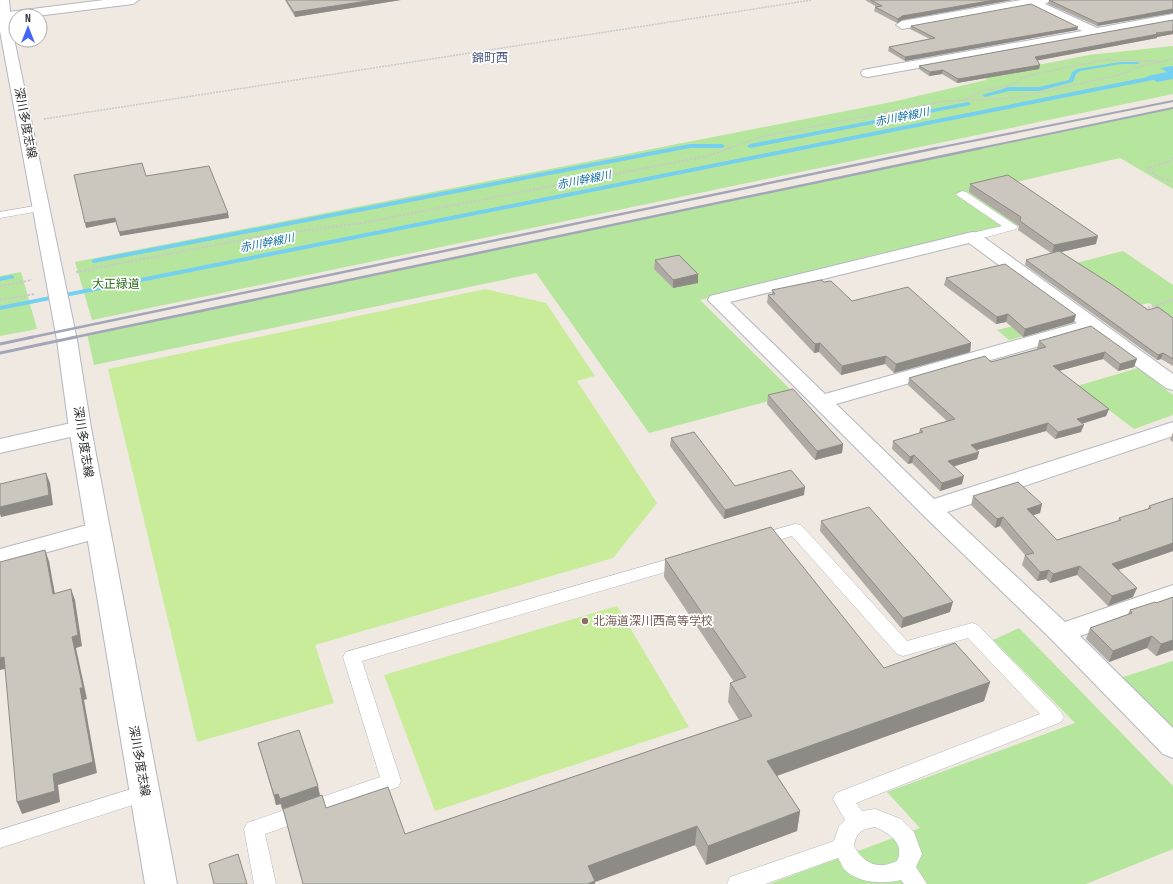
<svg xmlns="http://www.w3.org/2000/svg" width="1173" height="884" font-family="'Sofia Sans Condensed','Noto Sans JP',sans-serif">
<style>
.green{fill:#b6e59e}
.pitch{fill:#c9ec9a}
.water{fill:#75cff0}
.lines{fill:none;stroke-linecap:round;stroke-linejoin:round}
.stream{fill:#75cff0;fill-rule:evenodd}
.service-casing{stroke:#b4b7c1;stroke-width:1}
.minor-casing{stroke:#b4b7c1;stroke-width:2}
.tertiary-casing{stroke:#b4b7c1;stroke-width:2}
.secondary-casing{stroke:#b4b7c1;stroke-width:2}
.path-far1{stroke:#c9c9c9;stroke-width:1.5;stroke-dasharray:2 1;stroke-linecap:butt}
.path{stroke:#c9c9c9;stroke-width:2;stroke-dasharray:2.5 1.5;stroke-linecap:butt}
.service{fill:#fff;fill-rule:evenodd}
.minor{fill:#fff;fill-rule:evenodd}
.tertiary{fill:#fff;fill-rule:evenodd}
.secondary{fill:#fff;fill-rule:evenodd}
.rail-far2{stroke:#a3a6b8;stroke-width:2}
.rail-far1{stroke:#a3a6b8;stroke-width:2.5}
.rail{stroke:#a3a6b8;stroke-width:3}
.wall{fill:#afaba4}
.shaded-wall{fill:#8e8b86}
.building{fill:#cbc7bf;stroke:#8e8b86}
.education-dot{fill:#8d6e63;stroke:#fff;stroke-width:1.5}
.labels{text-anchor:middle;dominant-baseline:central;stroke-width:3.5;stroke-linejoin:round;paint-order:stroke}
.far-water-label{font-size:11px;font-style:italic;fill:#0d6fa3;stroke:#fff}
.far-quarter-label{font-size:12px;fill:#4d5680;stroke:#fff}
.street-label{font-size:12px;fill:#2e2e2e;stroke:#fff}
.park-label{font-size:12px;fill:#2c6e1b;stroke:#fff}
.education-label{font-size:12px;fill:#785e54;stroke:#fff;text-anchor:start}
</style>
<rect width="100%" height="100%" fill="#efe9e1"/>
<path class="green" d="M1173,46V94L92,320L75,262L892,102L986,80V75L1089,55Z
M1173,108V189L1120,158L1016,182L1006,177L969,185L1023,224L877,254L700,300L795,394L649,433L536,273L94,365L87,334Z
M1123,251L1173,285V319L1149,303L1136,306L1076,263Z
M21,272L37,329L0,336V276Z
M1061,314L1074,323L1009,340L997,330Z
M1138,368L1173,395V415L1134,429L1077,386Z
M1019,628L1173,786V849L1086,884H769L920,828L887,792L1075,723L993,640Z
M1173,661V734L1120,678Z"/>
<path class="pitch" d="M485,289L546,303L595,376L577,381L657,503L613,558L315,645L334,703L197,742L108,369Z
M617,606L689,727L435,811L384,675Z"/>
<path class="water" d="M1173,66V79L1157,82L1147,76L1167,72L1160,68Z"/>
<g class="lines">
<path class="stream" d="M1121,62H1138L1140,63L1138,64H1121L1080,71L1076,74L1073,82L1039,91H1009L985,97L982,95L1009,87H1039L1069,80L1072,72L1077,69Z
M1173,72V76L0,310V306Z
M968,102L970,103V105L750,148L747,146L750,144Z
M690,144H722L725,146L722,148H690L94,263L91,261L94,259Z
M12,275L14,276V278L0,281V277Z"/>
<defs>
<path id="service" d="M962,191L966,192L1018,227L1016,229L972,241L968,240L966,237L968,234L1002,226L958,196L956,194Z
M41,205L45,206L47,208L45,210L0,218V212Z
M795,524L801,525L907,641L972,623L978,625L1061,712L1064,717L1061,722L856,803L862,811L875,809L901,819L914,832L922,854L916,867L927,884H904L901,880C884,884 858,884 844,869C842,866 840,861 838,858L765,884H727L730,877L834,841L839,826L845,820L833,799L836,793L1040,714L968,638L903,656L897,654L792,536L758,546L752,544L750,540L752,536ZM875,827C890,833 905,844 897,861C878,870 864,864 854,846C856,833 861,829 875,827Z
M683,555L689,557L691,561L689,565L362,661L401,781L398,787L265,834L276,884H254L244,829L247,823L380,777L343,657L346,652Z
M144,785L151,787L154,793L151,799L0,848V830Z"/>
<path id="minor" d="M1021,0H1051L1045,4L1097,28L1173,14V22L868,77L863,76L861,73L863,70L868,69L1082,31L1030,6L902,29L896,25L902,21Z
M972,232L978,233L1173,374V390L1166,388L1089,332L836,404L934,499L1173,422V436L947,512L1065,622L1173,585V604L1080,636L1173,728V758L1163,754L1052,640L922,514L708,300L710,296ZM969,243L1077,323L825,394L730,302Z
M80,421L88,423L91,428L88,433L0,453V439Z
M98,522L106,524L110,530L106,536L0,565V549Z"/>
<path id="tertiary" d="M104,0H139L133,4L37,16H16V19L0,21V13Z"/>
<path id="secondary" d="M0,0H9L11,24L77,340L91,428L177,884H145L69,428L57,340L0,31Z"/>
</defs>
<use href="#service" class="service-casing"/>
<use href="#minor" class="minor-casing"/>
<use href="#tertiary" class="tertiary-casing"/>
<use href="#secondary" class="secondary-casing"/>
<path class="path-far1" d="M966,99L981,91L1015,84L1023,77L1063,68L1105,60L1158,61
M44,119L812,0
M727,149L761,137L944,101L1015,98L1119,75L1139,67L1173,59"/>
<path class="path" d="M1173,157L1171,161L1147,168L1160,179L1173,181
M76,272L261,236L362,223L708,156L730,148
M0,286L32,280
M0,300L35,294
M1144,309L1173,300"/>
<use href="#service" class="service"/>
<use href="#minor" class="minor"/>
<use href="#tertiary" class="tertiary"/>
<use href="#secondary" class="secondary"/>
<path class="rail-far2" d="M932,149L1173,101
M976,149L1173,108"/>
<path class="rail-far1" d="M28,338L937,148
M71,338L981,148"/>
<path class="rail" d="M0,344L33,337
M0,353L76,337"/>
</g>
<path class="wall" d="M285,0H401L295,17Z
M865,0H1012L902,20L897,23L874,11L875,7H877Z
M1049,0H1173V13L1097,26L1048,4Z
M1173,20V34L1157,37V38L1037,60L1040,65L1039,69L957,83L942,74L929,76L919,69V66Z
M911,26L1077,30L905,61L888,51L889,47L930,39L910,29Z
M970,184L1096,244L1061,252L1148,310L1173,318V366L1161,359L1157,360L1025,265L1026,260L1051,253L1018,230L1019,226L969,192Z
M655,260L698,274V283L673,288L654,269Z
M946,278L1074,322L1023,337L1006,322L996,324L944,285Z
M824,282L852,301L971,343L970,352L894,373L885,364L841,375L819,352L814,353L767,303L768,295L772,294V290Z
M1091,326L1134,367L1118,371L1103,359L1059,371L1109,409L1106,416L1082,424L1081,432L1055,439L1046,431L977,450L979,452L977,459L954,466L962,484L940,491L912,463L908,464L892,449L893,441L919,433L920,429L947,421L908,385L909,378L991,362L1038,349L1037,348L1039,341Z
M768,395L843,444L842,453L815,460L767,404Z
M1173,432V442L1170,440Z
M671,438L735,486L804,495L724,519L670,446Z
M973,496L1042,504L1040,513L1033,515L1057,540L1118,521L1119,518L1148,509L1149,506L1173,498V551L1118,570L1133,597L1108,606L1077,575L1050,583L1046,579L1037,581L1022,565L1025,555L1000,526L995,528L971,505Z
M821,521L950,612L901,628L820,531Z
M665,559L884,668L990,682L984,701L777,776L800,811L797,831L706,865L695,845L595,882V884H303L283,809H282L281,804L276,805L258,743L318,786L320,796L326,808L405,834L739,720L728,702L730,683L734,682L664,577Z
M1173,597V650L1156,656L1147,648L1109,662L1086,639L1090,628L1128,614L1130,610L1156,603Z"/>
<path class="shaded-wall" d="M374,0H401L295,17L294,12Z
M994,0H1012L902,20L897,23L898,19L902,16Z
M1173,9V13L1097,26L1098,23Z
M1078,27L1077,30L905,61V57Z
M1173,31V34L1157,37V38L1035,61V57Z
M1040,65L1039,69L957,83L958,79Z
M943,70L942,74L929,76L930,72Z
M228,213L229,218L120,236L119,232Z
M115,218L116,222L86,228L85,223Z
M1098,236L1096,244L1052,254L1054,245Z
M698,274V283L673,288V280Z
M1008,314L1006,322L996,324L997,317Z
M1076,315L1074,322L1023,337L1025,329Z
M820,343L819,352L814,353L815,344Z
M971,343L970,352L894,373L896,364Z
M1105,352L1103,359L1051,373L1053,366Z
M1163,353L1161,359L1157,360L1158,355Z
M886,356L885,364L841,375L842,366Z
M1137,359L1134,367L1118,371L1120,364Z
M1109,409L1106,416L1074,426L1077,419Z
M1048,423L1046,431L969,452L971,445Z
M1084,425L1081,432L1055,439L1058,432Z
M843,444L842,453L815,460L817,451Z
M979,452L977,459L946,469L948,461Z
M914,455L912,463L908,464L910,457Z
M46,473L50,483L53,505L1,517L0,514V507Z
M964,476L962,484L940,491L942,483Z
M805,487L804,495L724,519L725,510Z
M1042,504L1040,513L1024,518L1027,509Z
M1003,517L1000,526L995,528L997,519Z
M1173,543V551L1109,573L1112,564Z
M45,550L49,561L57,605L53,594Z
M1080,566L1077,575L1050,583L1053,574Z
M1049,570L1046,579L1037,581L1040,572Z
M1137,588L1133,597L1108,606L1112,596Z
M71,589L75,600L82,646L76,648L87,699L84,700L97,773L58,785L60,802L22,814L17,802L53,774L80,688L72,637Z
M953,602L950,612L901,628L903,618Z
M1152,636L1147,648L1109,662L1113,651Z
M1173,640V650L1156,656L1161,644Z
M4,657L9,668L0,670V658Z
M990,682L984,701L765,780L767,761Z
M318,786L320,796L282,809L280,799Z
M278,794L281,804L276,805L274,795Z
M800,811L797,831L706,865L708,846Z
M697,826L695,845L595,882V884H587L588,866Z"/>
<path class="building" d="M286,0H374L294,12Z
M871,0H994L902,16L898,19L875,7L882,6Z
M1049,0H1173V9L1098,23Z
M1031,4L1078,27L905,57L889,47L935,38L911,26Z
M1173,20V31L1156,33L1158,34L1035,57L1040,65L958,79L943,70L930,72L919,66Z
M142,163L146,176L209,166L228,213L119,232L115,218L85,223L74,175Z
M1008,175L1098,236L1054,245L1020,221L1021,217L970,184Z
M1059,251L1114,286L1148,310L1158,307L1173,318V359L1163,353L1158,355L1026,260Z
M679,255L698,274L673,280L655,260Z
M1005,264L1076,315L1025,329L1008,314L997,317L946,278Z
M821,280L824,282L831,281L852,301L908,287L971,343L896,364L886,356L842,366L820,343L815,344L768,295L775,294L772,290Z
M1091,326L1137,359L1120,364L1105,352L1053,366L1109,409L1077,419L1084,425L1058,432L1048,423L971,445L979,452L948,461L964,476L942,483L914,455L910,457L893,441L923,432L920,429L955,419L909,378L985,356L991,362L1046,347L1039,341Z
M793,389L843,444L817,451L768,395Z
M694,432L735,486L791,470L805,487L725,510L671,438Z
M46,473L49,495L0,507V484Z
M1018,482L1042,504L1027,509L1057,540L1121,520L1119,518L1151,508L1149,506L1173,498V543L1112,564L1137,588L1112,596L1080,566L1053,574L1049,570L1040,572L1025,555L1034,553L1003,517L997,519L973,496Z
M869,507L953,602L903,618L821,521Z
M771,527L884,668L955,643L990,682L767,761L800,811L708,846L697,826L588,866L595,881L587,884H303L283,809L322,795L326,808L388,787L405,834L752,716L730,683L746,677L665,559Z
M45,550L53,594L71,589L78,635L72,637L83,688H80L93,762L53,774L55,791L17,802L4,657L0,658V562Z
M1173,597V640L1161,644L1152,636L1113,651L1090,628L1132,613L1130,610L1155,602L1156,603Z
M299,730L318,786L280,799L278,794L274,795L258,743Z
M238,854L247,884H214L209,864Z"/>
<circle class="education-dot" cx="585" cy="621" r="4"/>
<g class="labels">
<g class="far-water-label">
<text transform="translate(902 117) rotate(-11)">赤川幹線川</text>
<text transform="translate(584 180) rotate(-11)">赤川幹線川</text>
<text transform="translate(267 243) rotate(-11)">赤川幹線川</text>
</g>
<g class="far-quarter-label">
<text x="490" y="58">錦町西</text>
</g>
<g class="street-label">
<text transform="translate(25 123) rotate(79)">深川多度志線</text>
<text transform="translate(83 442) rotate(81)">深川多度志線</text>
<text transform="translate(139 761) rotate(80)">深川多度志線</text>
</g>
<g class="park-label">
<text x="116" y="284">大正緑道</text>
</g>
<g class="education-label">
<text x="593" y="621">北海道深川西高等学校</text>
</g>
</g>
<g transform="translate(28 28)"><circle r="19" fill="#ffffff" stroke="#ababab"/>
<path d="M0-3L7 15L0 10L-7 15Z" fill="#4264fb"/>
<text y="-6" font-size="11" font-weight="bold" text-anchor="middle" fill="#2e2e2e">N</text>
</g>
</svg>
